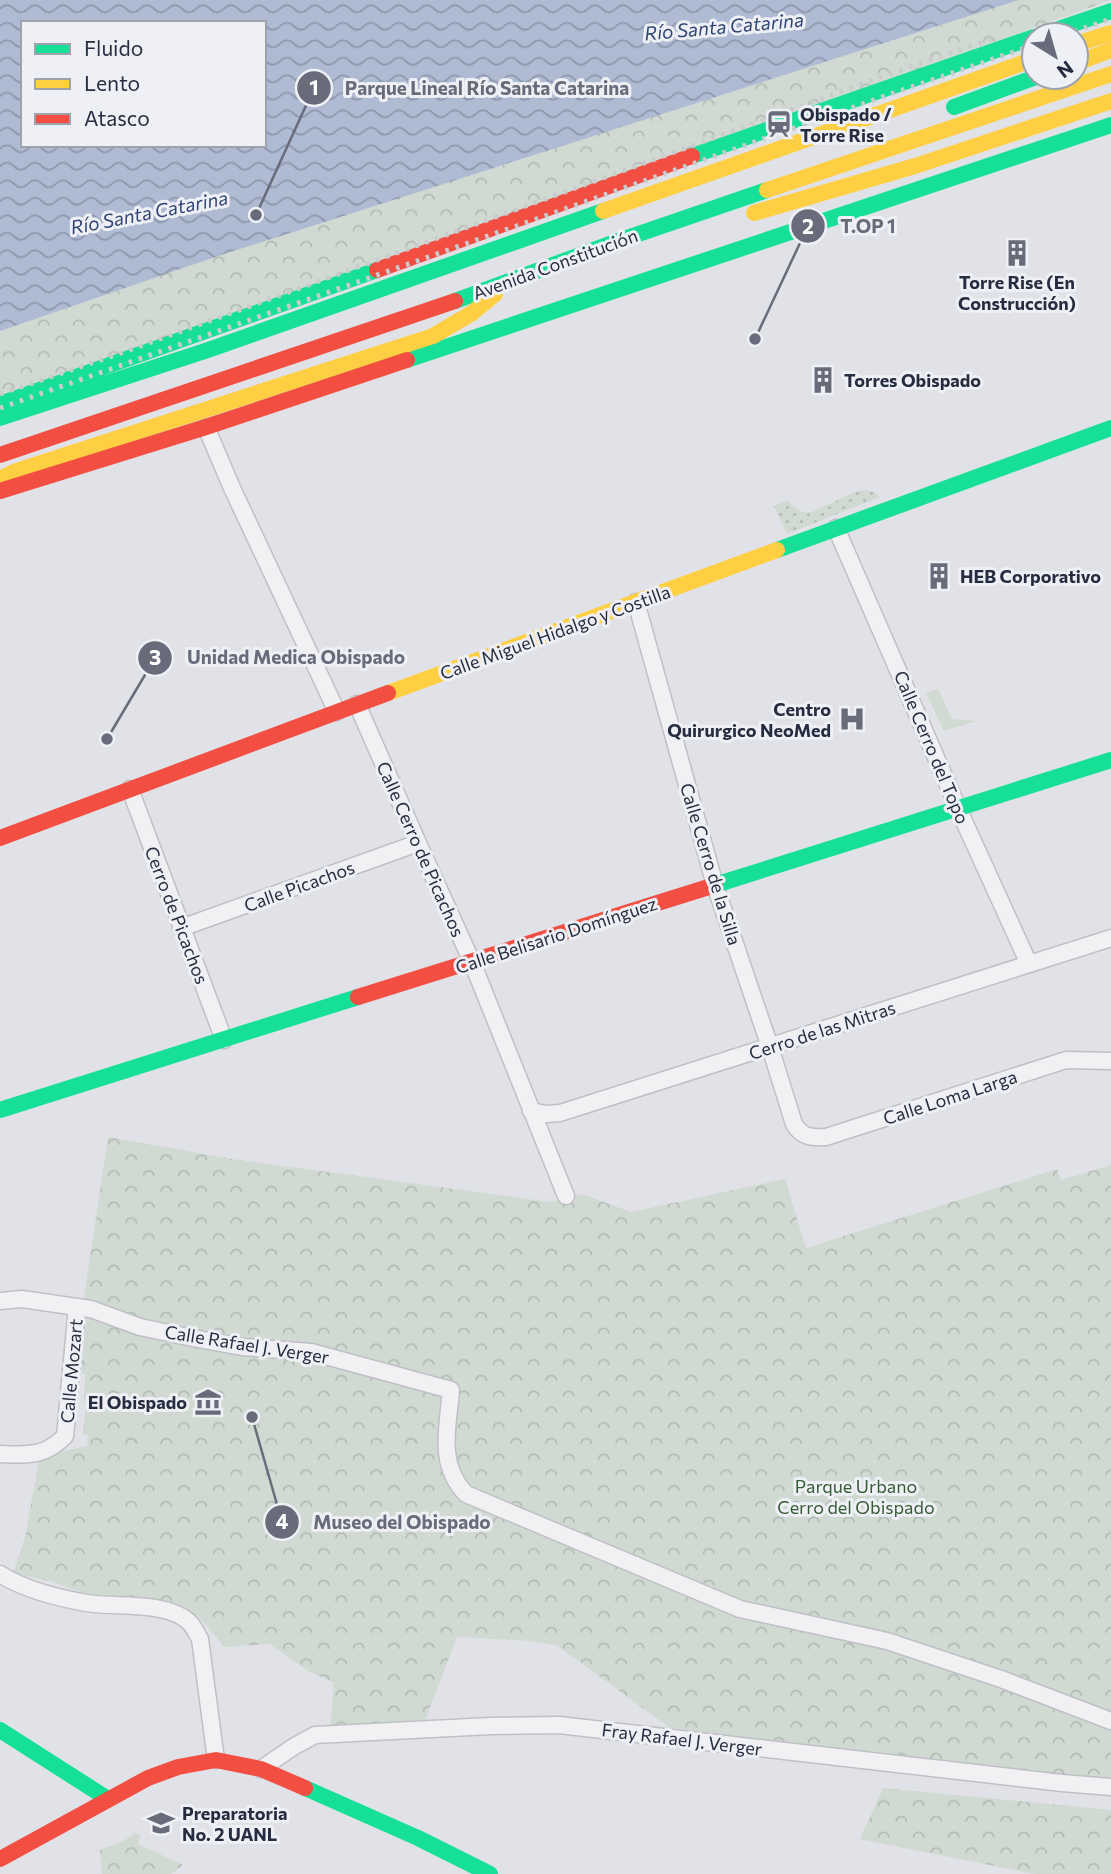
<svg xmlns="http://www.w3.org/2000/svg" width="1111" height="1874" font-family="Commissioner,sans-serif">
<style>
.grass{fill:url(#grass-dots)}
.forest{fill:url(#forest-crowns);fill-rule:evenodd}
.garden{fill:#d0dad2}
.water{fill:url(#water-waves);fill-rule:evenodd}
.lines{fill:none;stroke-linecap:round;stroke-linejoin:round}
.street-casing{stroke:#bfc0c5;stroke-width:19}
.street{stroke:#f1f1f3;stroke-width:16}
.fast{stroke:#16e098;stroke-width:16}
.slow{stroke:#ffcf43;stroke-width:16}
.jam{stroke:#f24e42;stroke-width:16}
.rail{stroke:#cacbce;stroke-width:5;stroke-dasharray:3.5 7;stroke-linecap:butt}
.labels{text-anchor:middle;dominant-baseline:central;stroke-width:6;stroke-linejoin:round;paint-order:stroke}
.poi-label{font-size:18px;font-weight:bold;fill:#272d40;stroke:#eef0f6;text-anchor:start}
.street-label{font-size:18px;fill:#272d40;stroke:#eef0f6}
.park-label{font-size:18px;fill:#365c34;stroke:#eef0f6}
.water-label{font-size:19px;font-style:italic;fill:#304575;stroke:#eef0f6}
.leader{fill:none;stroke:#686c7a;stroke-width:2.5}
.callout-dot{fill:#686c7a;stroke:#eef0f6;stroke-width:2.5}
.mark-label{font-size:21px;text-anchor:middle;font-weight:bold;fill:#fff}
.callout-label{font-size:19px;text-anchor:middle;font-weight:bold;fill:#686c7a;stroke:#eef0f6;stroke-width:6;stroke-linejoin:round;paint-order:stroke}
</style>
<defs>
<pattern id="grass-dots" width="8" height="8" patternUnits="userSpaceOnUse" patternTransform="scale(1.75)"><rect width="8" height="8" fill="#d0dad2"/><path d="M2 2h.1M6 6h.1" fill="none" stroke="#b3bbb5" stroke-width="1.8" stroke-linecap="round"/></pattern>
<pattern id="forest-crowns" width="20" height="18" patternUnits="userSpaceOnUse" patternTransform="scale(1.75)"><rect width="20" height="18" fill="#d0dad2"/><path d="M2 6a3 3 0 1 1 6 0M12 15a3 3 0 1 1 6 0" fill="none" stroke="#b3bbb5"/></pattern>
<pattern id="water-waves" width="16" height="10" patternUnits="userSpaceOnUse" patternTransform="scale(1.75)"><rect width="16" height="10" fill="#afbad3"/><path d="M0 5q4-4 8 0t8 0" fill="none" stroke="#8e98ad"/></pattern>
</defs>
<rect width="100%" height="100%" fill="#e1e2e7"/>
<path class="grass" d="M864,490L872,491L880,497L787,534L774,506L787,500C794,508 800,514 812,512L857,491Z"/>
<path class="forest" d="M0,0H1111L0,402ZM23,23H264V145H23Z
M108,1137L232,1159L550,1202L582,1194L631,1212L785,1179L806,1248L1057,1169L1061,1180L1111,1165V1785L670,1728L558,1646L530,1641L457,1637L421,1731L330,1728L334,1683L308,1671L270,1644L225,1647L197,1615L133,1600L89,1595L53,1582L13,1573L25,1537L40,1456L87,1446L88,1435H83L86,1403L84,1402L85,1374L80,1373L82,1311Z
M883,1788L1111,1810V1874H1034L860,1839Z
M135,1833L141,1836L138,1844L183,1865L171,1874H102L100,1850L125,1840Z"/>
<path class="garden" d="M938,689L952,719L976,721L944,731L926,693Z"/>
<path class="water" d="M0,0H1019L221,255L0,331ZM23,23H264V145H23Z"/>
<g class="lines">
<defs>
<path id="street" d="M206,427L232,488L337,712
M836,528L958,808L1029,964
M636,602L715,885L770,1047L794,1124C802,1137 811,1138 826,1137L1066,1060L1111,1061
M357,704L418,843L472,962L566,1196
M130,789L224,1040
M181,928L418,843
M531,1111L546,1114L560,1113L1111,938
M0,1301L22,1299L77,1307L91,1309L140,1327L193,1338L242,1347L311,1352L451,1390C448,1427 437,1464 466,1494L740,1609L887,1641L1001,1679L1111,1721
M0,1454C27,1455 45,1457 65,1436L77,1307
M0,1574C25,1590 58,1598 87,1603C116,1608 165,1601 188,1621C194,1626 196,1633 200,1639L216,1760
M261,1769L293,1747L315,1735L490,1726L559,1725L1062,1783L1111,1787"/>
</defs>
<use href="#street" class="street-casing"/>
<use href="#street" class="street"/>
<path class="fast" d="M1041,35L1111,11
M954,107L1036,77
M692,156L1034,37
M455,301L618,241L767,190
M407,360L1111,125
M0,404L377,270
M0,418L208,350L603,211
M777,550L1111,428
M715,885L1111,760
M0,1110L358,997
M0,1730L108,1799
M305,1788L418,1838L490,1874"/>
<path class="slow" d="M1076,44L1111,33
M1076,63L1111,50
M767,190L1111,74
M603,211L1034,59
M754,213L915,166L1111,101
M0,479L16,471L433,336L472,313L495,294
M388,693L777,550"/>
<path class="jam" d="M377,270L692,156
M0,455L455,301
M0,491L206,427L407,360
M0,838L388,693
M358,997L715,885
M0,1859L148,1778L178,1767L216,1760L261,1769L305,1788"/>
<path class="rail" d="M1064,35L1111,19
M0,394L121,353L881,77L997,37
M0,408L888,95L1034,45"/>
</g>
<defs>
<symbol id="station-bare" viewBox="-9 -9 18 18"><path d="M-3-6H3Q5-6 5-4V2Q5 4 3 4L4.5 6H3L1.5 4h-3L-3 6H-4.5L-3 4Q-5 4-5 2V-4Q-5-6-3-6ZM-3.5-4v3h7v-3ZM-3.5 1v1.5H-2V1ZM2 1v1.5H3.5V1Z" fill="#686c7a" stroke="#eef0f6" stroke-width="2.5" paint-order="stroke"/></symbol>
<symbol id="building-bare" viewBox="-9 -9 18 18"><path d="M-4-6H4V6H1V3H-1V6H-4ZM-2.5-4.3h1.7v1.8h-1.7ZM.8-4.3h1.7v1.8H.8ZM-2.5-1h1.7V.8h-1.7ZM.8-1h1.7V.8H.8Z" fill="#686c7a" stroke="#eef0f6" stroke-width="2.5" paint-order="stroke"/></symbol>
<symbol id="hospital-bare" viewBox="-9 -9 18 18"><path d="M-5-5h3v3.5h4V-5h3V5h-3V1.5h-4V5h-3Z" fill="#686c7a" stroke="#eef0f6" stroke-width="2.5" paint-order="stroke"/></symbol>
<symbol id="museum-bare" viewBox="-9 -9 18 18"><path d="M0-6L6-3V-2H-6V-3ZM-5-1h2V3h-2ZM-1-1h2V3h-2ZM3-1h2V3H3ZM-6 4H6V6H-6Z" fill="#686c7a" stroke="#eef0f6" stroke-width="2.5" paint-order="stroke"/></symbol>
<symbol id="school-bare" viewBox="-9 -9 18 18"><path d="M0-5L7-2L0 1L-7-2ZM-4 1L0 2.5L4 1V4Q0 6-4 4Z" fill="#686c7a" stroke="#eef0f6" stroke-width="2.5" paint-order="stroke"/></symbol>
</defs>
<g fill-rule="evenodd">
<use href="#station-bare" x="760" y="105" width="38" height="38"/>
<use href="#building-bare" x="998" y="234" width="38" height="38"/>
<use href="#building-bare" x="804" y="361" width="38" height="38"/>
<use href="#building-bare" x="920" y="557" width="38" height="38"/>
<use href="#hospital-bare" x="833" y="700" width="38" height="38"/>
<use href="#museum-bare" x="189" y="1383" width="38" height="38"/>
<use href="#school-bare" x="142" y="1804" width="38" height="38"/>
</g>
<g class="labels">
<g class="poi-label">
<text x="800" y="114">Obispado /<tspan x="800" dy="21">Torre Rise</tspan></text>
<text x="1017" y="282" text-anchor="middle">Torre Rise (En<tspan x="1017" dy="21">Construcción)</tspan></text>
<text x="844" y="380">Torres Obispado</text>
<text x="960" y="576">HEB Corporativo</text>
<text x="831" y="709" text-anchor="end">Centro<tspan x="831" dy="21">Quirurgico NeoMed</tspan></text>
<text x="187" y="1402" text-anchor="end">El Obispado</text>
<text x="182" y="1813">Preparatoria<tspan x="182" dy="21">No. 2 UANL</tspan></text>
</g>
<g class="street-label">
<text transform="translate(555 264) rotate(-20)">Avenida Constitución</text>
<text transform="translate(555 632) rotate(-20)">Calle Miguel Hidalgo y Costilla</text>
<text transform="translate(932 747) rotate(67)">Calle Cerro del Topo</text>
<text transform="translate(421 849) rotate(66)">Calle Cerro de Picachos</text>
<text transform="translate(711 864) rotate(73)">Calle Cerro de la Silla</text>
<text transform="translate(299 886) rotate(-20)">Calle Picachos</text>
<text transform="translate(177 915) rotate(69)">Cerro de Picachos</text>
<text transform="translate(556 935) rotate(-18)">Calle Belisario Domínguez</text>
<text transform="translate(822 1030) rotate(-18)">Cerro de las Mitras</text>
<text transform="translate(950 1097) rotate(-18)">Calle Loma Larga</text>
<text transform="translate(247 1344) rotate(9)">Calle Rafael J. Verger</text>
<text transform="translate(71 1371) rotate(-85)">Calle Mozart</text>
<text transform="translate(682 1739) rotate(7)">Fray Rafael J. Verger</text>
</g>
<g class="park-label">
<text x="856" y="1486">Parque Urbano<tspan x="856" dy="21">Cerro del Obispado</tspan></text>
</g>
<g class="water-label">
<text transform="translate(724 26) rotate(-5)">Río Santa Catarina</text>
<text transform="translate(149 212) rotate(-11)">Río Santa Catarina</text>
</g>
</g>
<path class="leader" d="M256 215L314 88M755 339L808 226M107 739L155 658M252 1417L282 1522"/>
<g class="callout-dot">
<circle cx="256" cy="215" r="7"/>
<circle cx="755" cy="339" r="7"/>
<circle cx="107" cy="739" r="7"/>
<circle cx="252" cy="1417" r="7"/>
<circle cx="314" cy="88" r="18"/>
<circle cx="808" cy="226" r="18"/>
<circle cx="155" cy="658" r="18"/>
<circle cx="282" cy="1522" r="18"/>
</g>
<g class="mark-label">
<text x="314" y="95">1</text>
<text x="808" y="234">2</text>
<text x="155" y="665">3</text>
<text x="282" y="1529">4</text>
</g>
<g class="callout-label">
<text x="487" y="95">Parque Lineal Río Santa Catarina</text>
<text x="868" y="233">T.OP 1</text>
<text x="296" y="664">Unidad Medica Obispado</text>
<text x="402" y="1529">Museo del Obispado</text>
</g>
<rect x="21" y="21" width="245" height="126" fill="#eef0f6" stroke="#9ea2ad" stroke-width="2"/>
<rect x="35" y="44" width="35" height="10" fill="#16e098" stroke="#9ea2ad" stroke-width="2"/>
<text x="84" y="56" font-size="21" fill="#272d40">Fluido</text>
<rect x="35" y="79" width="35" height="10" fill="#ffcf43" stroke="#9ea2ad" stroke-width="2"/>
<text x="84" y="91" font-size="21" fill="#272d40">Lento</text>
<rect x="35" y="114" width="35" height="10" fill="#f24e42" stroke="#9ea2ad" stroke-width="2"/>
<text x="84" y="126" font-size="21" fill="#272d40">Atasco</text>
<g transform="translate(1055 56) rotate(143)"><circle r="33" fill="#eef0f6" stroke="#9ea2ad" stroke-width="2"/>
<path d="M0-5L12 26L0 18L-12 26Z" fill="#686c7a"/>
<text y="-10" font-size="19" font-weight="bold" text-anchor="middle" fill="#272d40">N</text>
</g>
</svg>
